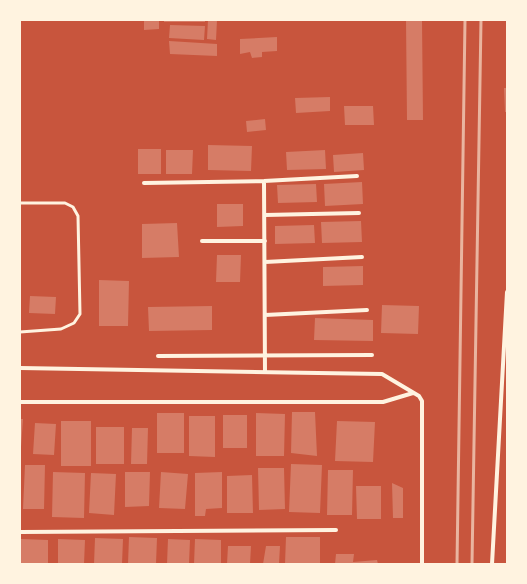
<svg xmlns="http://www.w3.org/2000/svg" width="527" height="584" font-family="Quicksand,sans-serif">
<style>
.building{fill:#d67c66}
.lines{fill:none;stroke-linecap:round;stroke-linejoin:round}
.service{stroke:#fff3e0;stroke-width:3}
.minor{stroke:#fff3e0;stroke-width:4}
.rail{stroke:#e9b49f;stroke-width:3}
</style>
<rect width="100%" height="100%" fill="#c8553d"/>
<path class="building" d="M144,20H159V29L144,30Z
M164,20H205V22H164Z
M208,20H217L216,40L207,39Z
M406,20H422L423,120H407Z
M170,25L205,26L204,40L169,38Z
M277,37V51L262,52V57L252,58L250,52L240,54V39Z
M169,41L217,44V56L170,54Z
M504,88H507V112H505Z
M330,97V111L296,113L295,98Z
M344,106H373L374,125H345Z
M265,119L266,130L247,132L246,121Z
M208,145L252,146L251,171L208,170Z
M138,149H161V174H138Z
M166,150H193L192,174H166Z
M325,150L326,169L287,170L286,152Z
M363,153L364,170L334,172L333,155Z
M362,182L363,204L325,206L324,184Z
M316,184L317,202L278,203L277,185Z
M217,204H243V226L217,227Z
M361,221L362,242L322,243L321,222Z
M177,223L179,257L142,258V224Z
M314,225L315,243L275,244V226Z
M217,255H241L240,282H216Z
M363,266V285L323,286V267Z
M99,280L129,281L128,326H99Z
M30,296L56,297L55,314L29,313Z
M382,305L419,306L418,334L381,333Z
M212,306V330L149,331L148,307Z
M315,318L373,320V341L314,340Z
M292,412H315L317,456L291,453Z
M157,413H184V453H157Z
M256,413L285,414L284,456H256Z
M223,415H247V448H223Z
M189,416H215V457L189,456Z
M20,419H23L21,447H20Z
M61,421H91V466H61Z
M337,421L375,422L373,462L335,461Z
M35,423L56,424L54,455L33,454Z
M96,427H124V464H96Z
M132,428H148L147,464H131Z
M291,464L322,465L320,513L289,512Z
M25,465H45L44,509H23Z
M258,468H284L285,509L259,510Z
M328,470H353L352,515H327Z
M53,472L85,473L84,518L52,517Z
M125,472H150L149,506L125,507Z
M161,472L188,474L185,509L159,508Z
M222,472V508L206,509L205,516H195V473Z
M91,473L116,474L114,515L89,513Z
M252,475L253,513H227V476Z
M392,483L403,488V518H393Z
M356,486H381V519H357Z
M129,537L157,538L156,564H128Z
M286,537H320V564H285Z
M95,538L123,539L122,564H94Z
M21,539L48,540V564H20Z
M58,539L85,540L84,564H58Z
M168,539L190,540L189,564H167Z
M195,539L221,540V564H194Z
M228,546H251L250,564H227Z
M266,546H280L279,564H263Z
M336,554H354L353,562L377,560L378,564H335Z"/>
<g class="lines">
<path class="service" d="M20,203H65L73,207L78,216L80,314L74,323L61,329L20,332"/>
<path class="minor" d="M264,181L265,372
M144,183L264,181L357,176
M265,215L359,213
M202,241H265
M265,262L362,257
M265,315L367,310
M158,356L372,355
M20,368L382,374L419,396L422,401V564
M20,402H383L413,393
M20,532L336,530
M492,564L507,292"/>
<path class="rail" d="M457,564L465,20
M472,564L481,20"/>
</g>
<rect width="527" height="584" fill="none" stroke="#fff3e0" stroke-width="42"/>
</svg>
